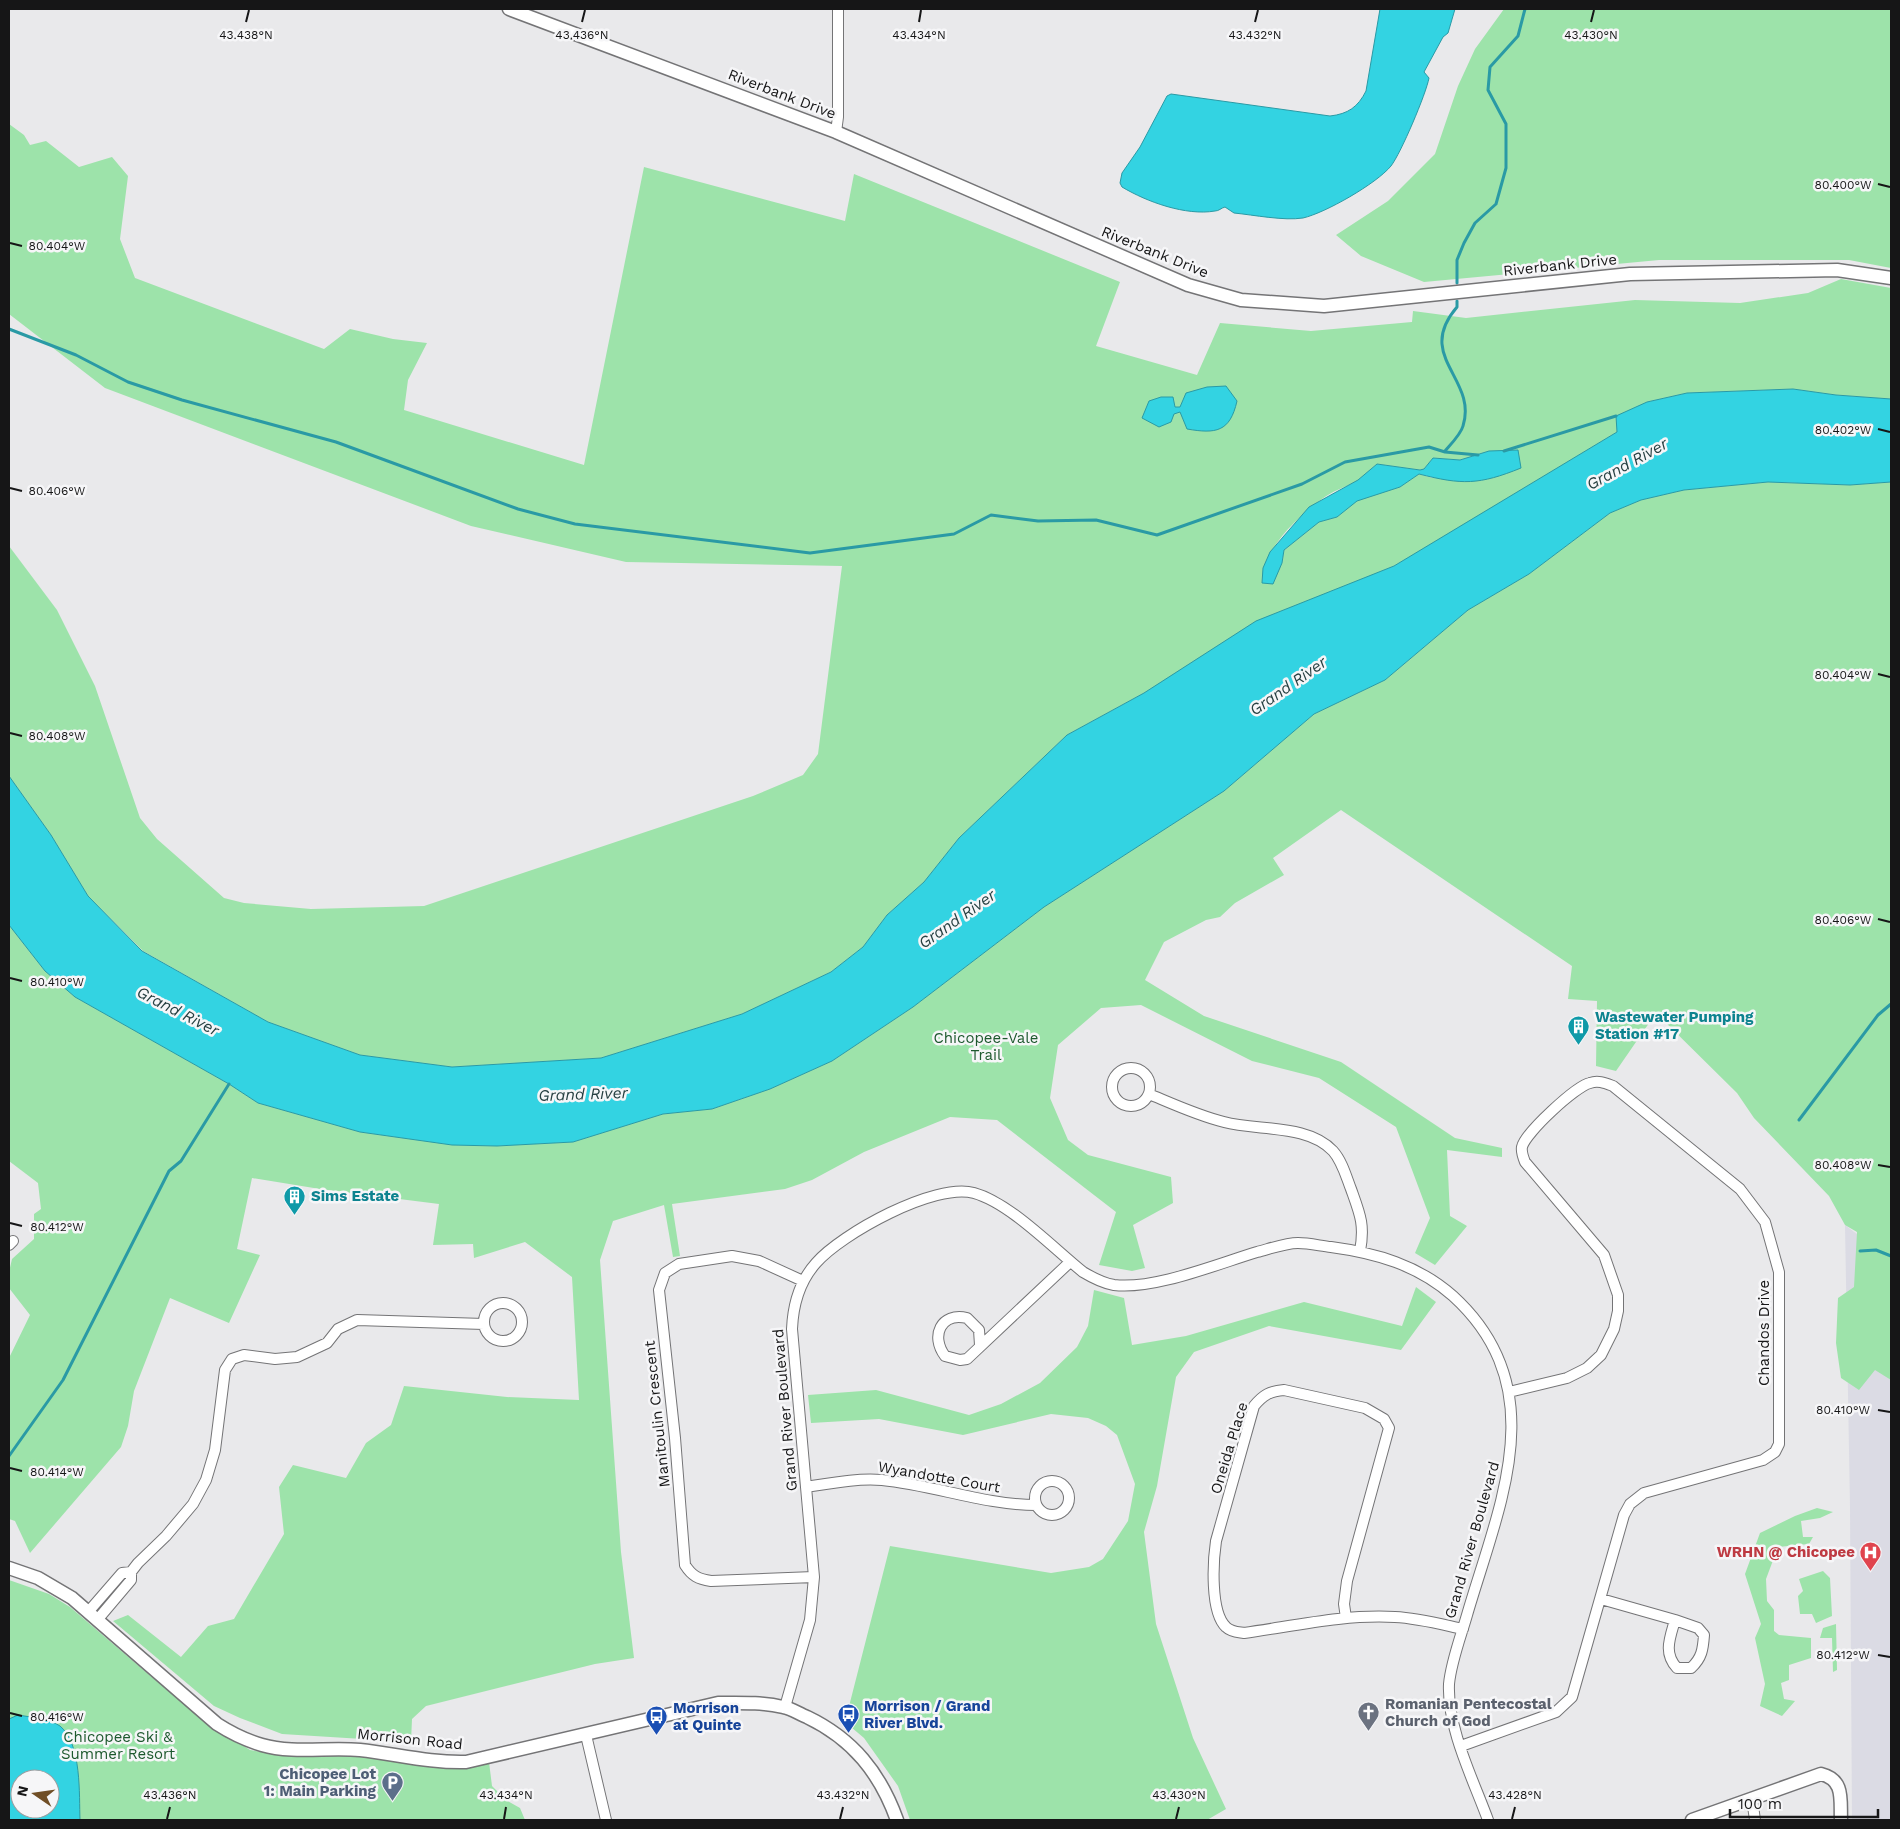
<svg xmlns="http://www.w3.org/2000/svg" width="1900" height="1829" font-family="'Work Sans',sans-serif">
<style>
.built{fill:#dbdbe4}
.green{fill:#9de3aa;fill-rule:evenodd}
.water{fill:#33d3e2;stroke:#2a9aa5;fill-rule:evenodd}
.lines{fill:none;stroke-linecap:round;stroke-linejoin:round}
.stream{stroke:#2a9aa5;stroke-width:3}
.minor-casing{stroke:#747476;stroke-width:12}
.tertiary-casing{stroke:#747476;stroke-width:15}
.minor{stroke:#fff;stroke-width:10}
.tertiary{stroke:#fff;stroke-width:12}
.ticks{fill:none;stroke:#161617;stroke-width:2}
.labels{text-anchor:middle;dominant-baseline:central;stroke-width:5;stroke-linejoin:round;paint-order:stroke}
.street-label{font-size:15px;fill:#161617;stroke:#f6f6f8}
.culture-label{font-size:15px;font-weight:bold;fill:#0d838f;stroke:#f6f6f8;text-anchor:start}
.park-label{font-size:15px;fill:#1d592e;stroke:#f6f6f8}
.health-label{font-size:15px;font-weight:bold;fill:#be3a42;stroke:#f6f6f8;text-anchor:end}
.worship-label{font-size:15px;font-weight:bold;fill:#5b616d;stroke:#f6f6f8;text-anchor:start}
.transit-label{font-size:15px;font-weight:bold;fill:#164399;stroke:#f6f6f8;text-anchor:start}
.service-label{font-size:15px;font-weight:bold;fill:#4e5e75;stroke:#f6f6f8;text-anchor:end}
.water-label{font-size:16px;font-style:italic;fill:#274042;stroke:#f6f6f8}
.ticks-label{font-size:12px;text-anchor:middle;fill:#161617;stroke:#f6f6f8;stroke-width:5;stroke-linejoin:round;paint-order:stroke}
</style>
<rect width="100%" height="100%" fill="#e9e9eb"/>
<path class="built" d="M1845,1225L1891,1260V1820H1852L1850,1507Z"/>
<path class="green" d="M1504,9H1891V268L1849,260H1659L1424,282L1361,256L1336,235L1388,201L1435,154L1458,86L1475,49Z
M9,124L24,135L30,145L46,141L79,167L112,157L128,176L120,239L135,278L324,349L350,329L393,339L427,343L408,380L404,410L584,465L644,167L845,221L854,174L1120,282L1096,346L1197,375L1220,323L1311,331L1412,322L1413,311L1466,318L1635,300L1740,303L1808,293L1841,279L1891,288V399L1836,395L1793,389L1687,393L1647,402L1617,432L1460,529L1394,566L1144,693L1067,735L959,838L924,882L887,915L863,947L831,972L742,1014L601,1058L452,1067L360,1055L268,1022L143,951L88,896L51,835L9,776V546L57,610L95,686L140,818L157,839L224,898L244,903L311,909L424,906L753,796L803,775L818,754L842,566L626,562L471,526L105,388L9,314ZM1489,451L1433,478L1419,474L1400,487L1357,500L1337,517L1319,522L1284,550L1282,563L1262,583C1264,547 1295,520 1322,499C1332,491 1346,487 1357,481C1364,476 1371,469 1377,464L1420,470L1424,469L1433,458L1460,460Z
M1768,482L1850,485L1891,482V1380L1875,1370L1859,1390L1841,1378L1836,1343L1838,1298L1854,1287L1857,1232L1845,1225L1829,1196L1754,1118L1737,1093L1656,1013L1616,1071L1596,1066L1597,1001L1568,999L1572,966L1341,810L1273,858L1284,875L1235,903L1220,917L1206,920L1164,942L1145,980L1204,1016L1341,1062L1455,1138L1502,1148V1157L1447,1150L1450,1216L1467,1226L1435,1265L1415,1253L1430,1218L1396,1127L1319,1078L1252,1061L1141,1005L1101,1008L1058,1045L1050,1098L1068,1140L1088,1155L1171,1177L1173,1203L1133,1225L1145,1268L1132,1271L1099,1265L1116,1212L997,1120L950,1117L864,1152L812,1180L785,1189L672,1204L680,1256L673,1257L664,1205L613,1221L600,1260L621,1552L634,1658L595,1664L426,1706L412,1719L411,1742L282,1734L240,1718L214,1706L113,1621L128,1615L181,1657L208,1626L234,1619L284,1534L279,1487L293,1465L346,1478L366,1443L391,1425L404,1386L507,1397L579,1400L572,1277L525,1242L474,1258L473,1244L433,1245L439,1204L320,1189L252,1178L237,1249L260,1255L229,1323L170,1298L134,1391L128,1426L121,1447L30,1553L15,1521L9,1519V1358L30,1315L9,1288V1272L12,1259L34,1239V1214L41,1209L38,1183L9,1161V925L45,971L75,997L229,1084L258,1103L360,1132L453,1145L497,1146L573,1142L663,1114L712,1109L770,1089L832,1061L913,1007L1044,907L1224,791L1314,714L1385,680L1468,610L1529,574L1610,513L1641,500L1684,490Z
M1416,1287L1436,1302L1401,1350L1269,1326L1194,1352L1176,1377L1157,1486L1144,1532L1156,1624L1193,1738L1226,1809L1207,1820H910L898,1786L864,1738L845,1722L890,1546L1051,1573L1089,1567L1103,1559L1128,1521L1135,1484L1117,1435L1106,1426L1088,1418L1051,1414L963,1435L879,1419L811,1423L808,1395L876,1390L969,1415L1001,1404L1040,1383L1077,1347L1088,1326L1094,1290L1124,1298L1132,1345L1186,1336L1304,1302L1402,1326Z
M1817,1508L1833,1512L1820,1518L1801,1521L1803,1537H1813L1809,1544L1778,1547L1766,1579L1767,1601L1774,1610V1631L1779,1635L1811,1638V1658L1789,1665V1680L1781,1683L1784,1699L1795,1701L1782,1716L1760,1706L1765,1684L1755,1638L1761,1624L1745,1574L1760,1533L1795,1516Z
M1823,1571L1830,1578L1832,1616L1816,1623L1812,1614H1800L1798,1596L1803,1591L1799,1579Z
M9,1580L49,1594L70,1607L154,1679L227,1735L250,1750L285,1756H362L402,1759L446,1769L461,1768L489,1762L492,1786L506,1800L520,1808L525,1820H9ZM20,1779H50V1809H20Z
M1836,1624L1837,1670L1833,1672L1832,1638H1820L1823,1628Z"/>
<path class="water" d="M1380,9H1455L1448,33L1443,37L1424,72L1429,78C1426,94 1401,153 1391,166C1376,184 1325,213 1303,218C1284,221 1254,215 1234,213L1225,207C1221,208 1219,211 1215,211C1186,216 1147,202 1122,187L1120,183L1122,173L1140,147L1167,96L1171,94L1330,116C1348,114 1358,107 1366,91Z
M1226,386L1237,401C1230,432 1216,434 1187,429L1180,412L1174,414L1171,422L1159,427L1142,418L1149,401L1161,397H1173L1175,407H1180L1186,393L1207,387Z
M1793,389L1836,395L1891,399V482L1850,485L1768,482L1684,490L1641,500L1610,513L1529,574L1468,610L1385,680L1314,714L1224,791L1044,907L913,1007L832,1061L770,1089L712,1109L663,1114L573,1142L497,1146L452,1145L360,1132L258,1103L229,1084L75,997L45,971L9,925V776L51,835L88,896L142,951L268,1022L360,1055L452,1067L601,1058L742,1014L831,972L863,947L887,915L924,882L959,838L1067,735L1144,693L1256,621L1394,566L1617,432L1616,416L1647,402L1687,393Z
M1518,450L1521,468C1479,485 1462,485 1419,474L1400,487L1357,501L1337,517L1319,522L1284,550L1282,563L1273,584L1262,583L1263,568L1270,552L1309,507L1358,480L1377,464L1420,470L1424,469L1433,458L1460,460L1489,451Z
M18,1715C30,1717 50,1719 60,1726C82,1744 79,1795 80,1820H9V1719ZM20,1779H50V1809H20Z"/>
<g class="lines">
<path class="stream" d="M1457,283V260L1464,243L1475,223L1496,204L1506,168V124L1488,90L1490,67L1518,36L1525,9
M9,329L76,355L128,382L182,400L336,442L518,509L575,524L810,553L954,534L991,515L1038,521L1096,520L1157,535L1302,484L1345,462L1429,447L1445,452L1478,455
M1445,451C1451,444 1461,434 1463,426C1478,378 1414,357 1457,307V301
M1504,451L1616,416
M1799,1120L1878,1015L1891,1004
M1860,1251L1876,1250L1891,1256
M9,1456L63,1380L169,1171L181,1161L229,1084"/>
<defs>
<path id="minor" d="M836,132L838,117V9
M1112 1087a19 19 0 1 1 38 0a19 19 0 1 1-38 0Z
M1149,1094C1173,1104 1199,1116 1224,1122C1258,1131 1308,1124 1333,1151C1342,1161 1346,1176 1351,1189C1360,1214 1365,1225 1360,1251
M9,1245L13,1241
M803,1281L759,1261L732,1256L679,1264L665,1273L659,1290L675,1438L685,1565C692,1576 698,1579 711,1581L814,1577
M484 1322a19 19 0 1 1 38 0a19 19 0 1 1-38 0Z
M980,1345L979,1330L967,1318C941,1312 930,1336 945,1356L960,1360L967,1359L1070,1262
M1035 1498a17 17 0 1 1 34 0a17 17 0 1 1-34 0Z
M806,1487C832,1483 857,1478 882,1480C934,1485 984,1505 1036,1505
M1601,1599L1675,1620
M89,1611L122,1573L131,1572
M1346,1618L1344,1604L1347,1581L1389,1428L1384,1419L1365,1408L1284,1390C1270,1391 1263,1395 1254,1406L1216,1541C1213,1561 1210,1612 1226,1627C1231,1632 1238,1632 1244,1633C1294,1626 1345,1614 1395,1617C1418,1618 1440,1624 1463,1629
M98,1619L131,1580V1572L138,1563L166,1536L193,1504L206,1480L215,1450L225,1370L232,1359L244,1355L275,1359L297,1357L327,1343L338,1329L357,1320L484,1324
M1675,1620L1698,1628L1704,1635C1703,1649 1702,1658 1691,1668H1677C1663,1653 1670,1638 1675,1620Z
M785,1707L810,1620L814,1577L792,1329C793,1305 799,1282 816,1263C841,1234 935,1182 974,1193C1010,1203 1053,1248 1083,1272C1093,1278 1102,1283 1114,1285C1154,1290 1217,1264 1257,1252C1269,1249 1285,1243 1298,1243C1309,1243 1321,1246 1331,1247C1376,1253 1418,1265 1453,1296C1555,1389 1499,1505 1467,1615C1461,1636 1451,1662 1449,1684C1447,1728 1473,1779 1488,1820
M586,1735L606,1820
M1461,1746L1556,1712L1572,1697L1624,1515L1630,1504L1644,1493L1763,1460L1775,1452L1779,1444V1272L1765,1222L1740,1189L1613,1086C1605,1083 1598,1080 1590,1083C1576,1086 1525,1133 1522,1147C1521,1152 1523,1157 1525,1162L1604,1255L1618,1295V1311L1614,1329L1601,1355L1587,1368L1567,1378L1509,1392
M1752,1799L1755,1820"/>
<path id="tertiary" d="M509,9L836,132L1188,285L1241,300L1324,306L1630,274L1837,270L1891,278
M9,1568L38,1578L72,1598L217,1724C231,1733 245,1740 262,1745C293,1754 328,1747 360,1750C396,1754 430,1763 466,1762L718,1703C740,1703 761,1702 783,1707C791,1708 799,1714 807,1717C853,1739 880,1773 897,1820
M1692,1820L1821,1774C1845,1780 1840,1800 1841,1820"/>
</defs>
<use href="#minor" class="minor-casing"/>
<use href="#tertiary" class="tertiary-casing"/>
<use href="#minor" class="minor"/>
<use href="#tertiary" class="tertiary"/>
</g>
<path class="ticks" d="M246,22L249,10M582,22L585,10M919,22L921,10M1255,22L1258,10M1591,22L1594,10M1878,184L1890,187M10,243L22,246M1878,429L1890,432M10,488L22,491M1878,674L1890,677M10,733L22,736M1878,919L1890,922M10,978L22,981M1878,1165L1890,1167M10,1223L22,1226M1878,1410L1890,1412M10,1468L22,1471M1878,1655L1890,1657M10,1713L22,1716M167,1819L170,1807M504,1819L506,1807M840,1819L843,1807M1176,1819L1179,1807M1512,1819L1515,1807"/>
<defs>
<symbol id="building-pin" viewBox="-11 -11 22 30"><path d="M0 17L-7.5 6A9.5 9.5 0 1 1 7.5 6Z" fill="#0f9aa8" stroke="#f6f6f8"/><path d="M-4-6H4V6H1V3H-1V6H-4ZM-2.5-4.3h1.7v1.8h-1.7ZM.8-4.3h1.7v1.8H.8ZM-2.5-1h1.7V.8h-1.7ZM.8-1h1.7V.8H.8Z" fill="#fff"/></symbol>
<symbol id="hospital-pin" viewBox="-11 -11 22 30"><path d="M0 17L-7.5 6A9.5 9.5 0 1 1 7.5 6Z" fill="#e0444e" stroke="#f6f6f8"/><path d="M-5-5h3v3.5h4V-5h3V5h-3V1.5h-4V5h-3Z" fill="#fff"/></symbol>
<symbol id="church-pin" viewBox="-11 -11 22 30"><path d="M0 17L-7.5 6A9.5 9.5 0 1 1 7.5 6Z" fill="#6b7280" stroke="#f6f6f8"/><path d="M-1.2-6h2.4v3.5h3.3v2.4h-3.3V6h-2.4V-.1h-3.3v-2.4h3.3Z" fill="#fff"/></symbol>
<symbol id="bus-pin" viewBox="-11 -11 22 30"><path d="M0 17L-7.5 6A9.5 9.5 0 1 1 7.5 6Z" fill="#1a4fb4" stroke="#f6f6f8"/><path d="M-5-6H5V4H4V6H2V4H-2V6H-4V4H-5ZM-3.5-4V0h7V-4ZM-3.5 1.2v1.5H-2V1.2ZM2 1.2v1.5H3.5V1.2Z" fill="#fff"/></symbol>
<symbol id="parking-pin" viewBox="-11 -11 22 30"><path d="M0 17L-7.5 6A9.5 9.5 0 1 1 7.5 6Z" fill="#5c6f8a" stroke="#f6f6f8"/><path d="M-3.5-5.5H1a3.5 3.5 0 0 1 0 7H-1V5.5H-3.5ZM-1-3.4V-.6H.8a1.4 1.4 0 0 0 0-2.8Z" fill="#fff"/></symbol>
</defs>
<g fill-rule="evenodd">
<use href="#building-pin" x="1566" y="1014" width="25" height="34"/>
<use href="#building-pin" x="282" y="1184" width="25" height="34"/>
<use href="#hospital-pin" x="1858" y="1540" width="25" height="34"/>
<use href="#church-pin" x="1356" y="1700" width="25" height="34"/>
<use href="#bus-pin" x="836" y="1702" width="25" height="34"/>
<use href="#bus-pin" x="644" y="1704" width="25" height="34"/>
<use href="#parking-pin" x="380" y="1770" width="25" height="34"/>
</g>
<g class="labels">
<g class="street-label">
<text transform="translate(782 94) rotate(21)">Riverbank Drive</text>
<text transform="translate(1155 252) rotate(22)">Riverbank Drive</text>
<text transform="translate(1560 265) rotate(-6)">Riverbank Drive</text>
<text transform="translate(1764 1333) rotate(-90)">Chandos Drive</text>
<text transform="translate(785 1410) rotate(-95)">Grand River Boulevard</text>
<text transform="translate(657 1414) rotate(-96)">Manitoulin Crescent</text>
<text transform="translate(1229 1448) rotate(-73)">Oneida Place</text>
<text transform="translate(939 1477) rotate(10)">Wyandotte Court</text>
<text transform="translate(1472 1540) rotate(-74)">Grand River Boulevard</text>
<text transform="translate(410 1739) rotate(6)">Morrison Road</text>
</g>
<g class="culture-label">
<text x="1595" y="1017">Wastewater Pumping<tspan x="1595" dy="17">Station #17</tspan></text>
<text x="311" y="1196">Sims Estate</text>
</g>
<g class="park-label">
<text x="986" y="1038">Chicopee-Vale<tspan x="986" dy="17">Trail</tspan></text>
<text x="118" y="1737">Chicopee Ski &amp;<tspan x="118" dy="17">Summer Resort</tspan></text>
</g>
<g class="health-label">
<text x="1855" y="1552">WRHN @ Chicopee</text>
</g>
<g class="worship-label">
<text x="1385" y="1704">Romanian Pentecostal<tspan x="1385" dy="17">Church of God</tspan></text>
</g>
<g class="transit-label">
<text x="864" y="1706">Morrison / Grand<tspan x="864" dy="17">River Blvd.</tspan></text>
<text x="673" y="1708">Morrison<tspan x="673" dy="17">at Quinte</tspan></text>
</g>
<g class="service-label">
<text x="376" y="1774">Chicopee Lot<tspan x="376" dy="17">1: Main Parking</tspan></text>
</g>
<g class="water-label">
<text transform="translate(1627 464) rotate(-29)">Grand River</text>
<text transform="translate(1288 686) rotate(-35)">Grand River</text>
<text transform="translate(957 919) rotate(-35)">Grand River</text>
<text transform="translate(178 1011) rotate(27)">Grand River</text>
<text transform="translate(583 1094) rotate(-2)">Grand River</text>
</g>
</g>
<g class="ticks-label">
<text x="582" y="39">43.436°N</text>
<text x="919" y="39">43.434°N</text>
<text x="1255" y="39">43.432°N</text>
<text x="1591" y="39">43.430°N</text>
<text x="246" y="39">43.438°N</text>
<text x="1843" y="189">80.400°W</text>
<text x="57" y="250">80.404°W</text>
<text x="1843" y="434">80.402°W</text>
<text x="57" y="495">80.406°W</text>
<text x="1843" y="679">80.404°W</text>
<text x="57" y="740">80.408°W</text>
<text x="1843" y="924">80.406°W</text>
<text x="57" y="986">80.410°W</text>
<text x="1843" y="1169">80.408°W</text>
<text x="57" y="1231">80.412°W</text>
<text x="1843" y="1414">80.410°W</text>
<text x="57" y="1476">80.414°W</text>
<text x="1843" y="1659">80.412°W</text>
<text x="57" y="1721">80.416°W</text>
<text x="170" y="1799">43.436°N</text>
<text x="506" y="1799">43.434°N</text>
<text x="843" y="1799">43.432°N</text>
<text x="1179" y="1799">43.430°N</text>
<text x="1515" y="1799">43.428°N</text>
</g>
<rect width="1900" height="1829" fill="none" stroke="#161617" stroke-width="20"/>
<g transform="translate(35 1794) rotate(283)"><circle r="24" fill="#f6f6f8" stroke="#9c9c9e"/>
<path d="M0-4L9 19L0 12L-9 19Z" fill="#704e26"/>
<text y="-8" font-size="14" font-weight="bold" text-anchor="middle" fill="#161617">N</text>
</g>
<path d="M1730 1809v8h148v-8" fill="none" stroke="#161617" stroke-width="2.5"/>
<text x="1738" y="1809" font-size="15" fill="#161617" stroke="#f6f6f8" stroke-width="4" paint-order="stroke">100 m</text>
</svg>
